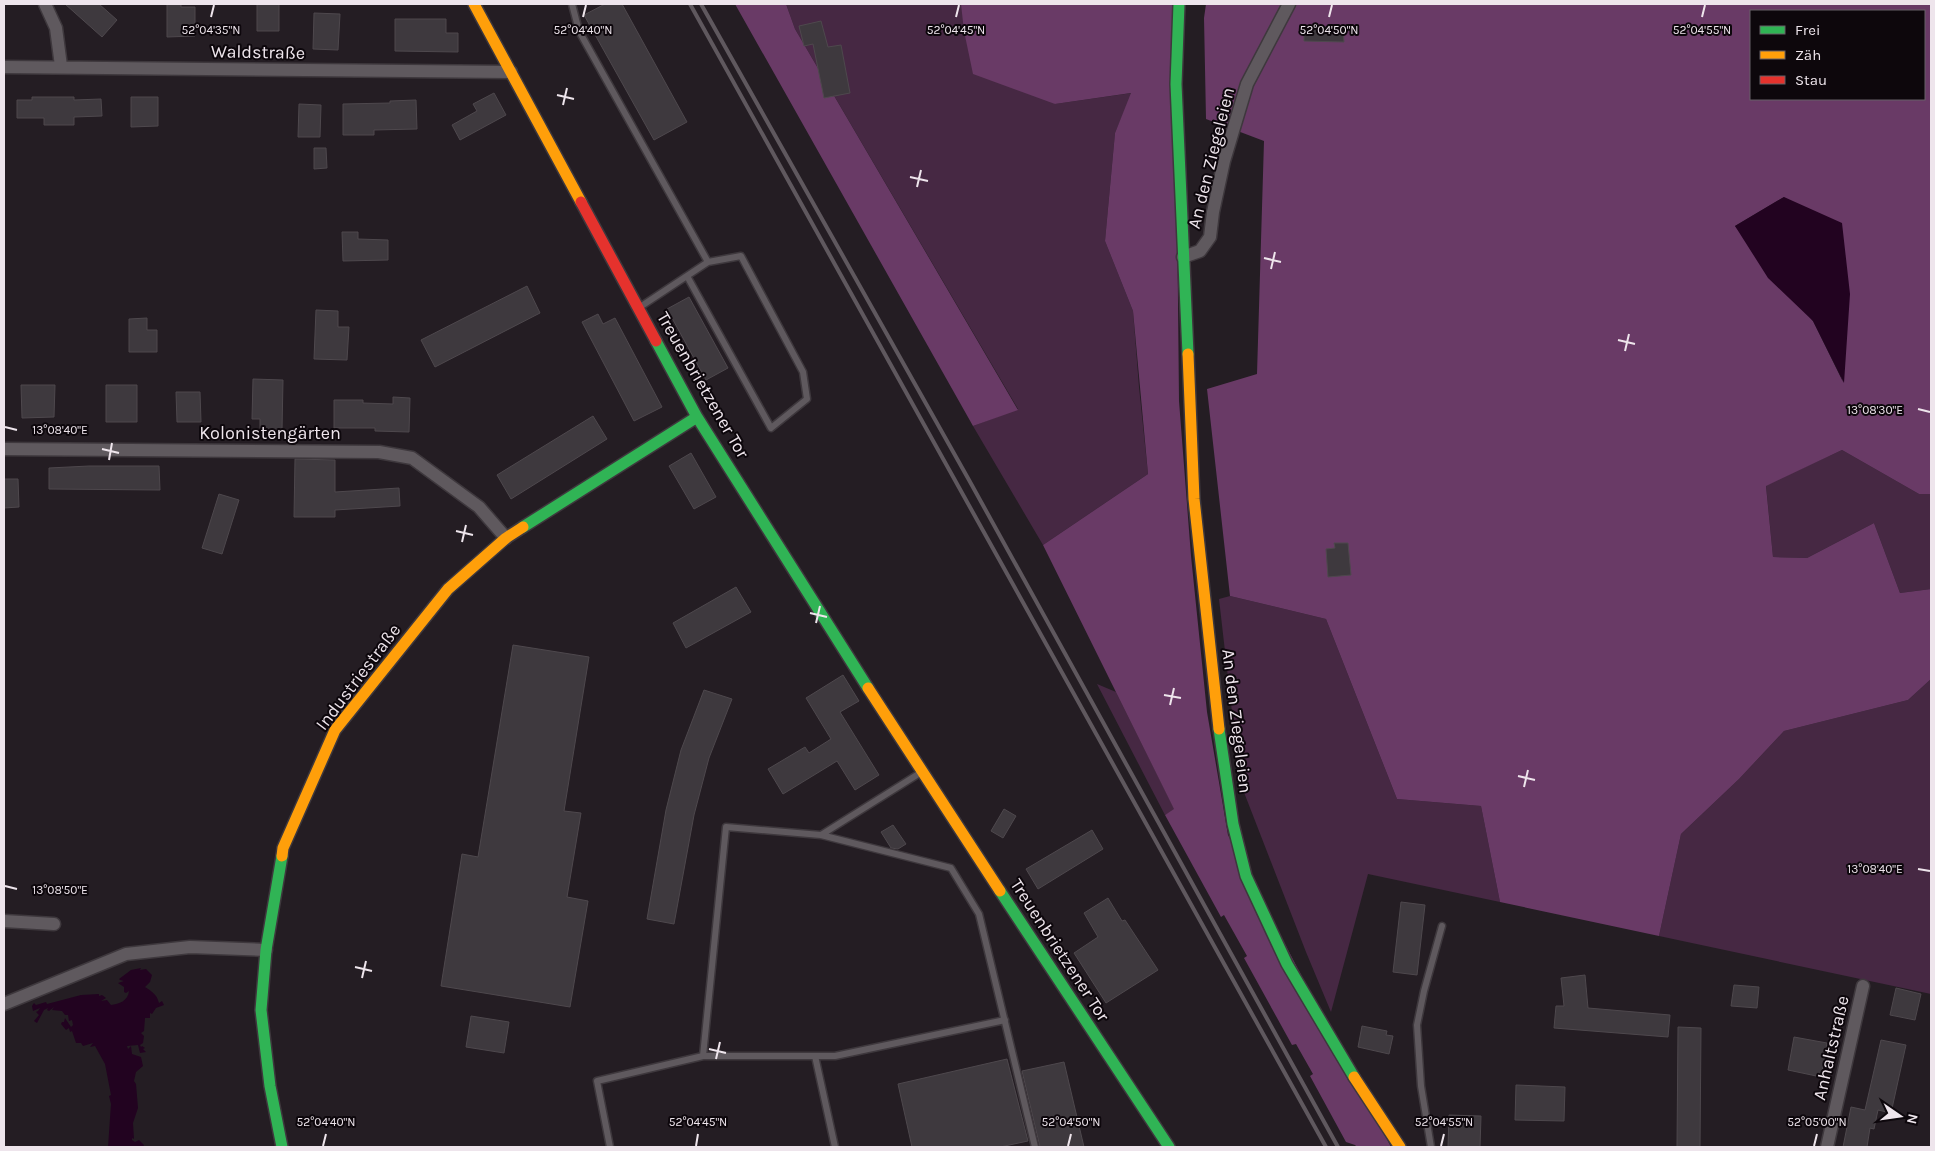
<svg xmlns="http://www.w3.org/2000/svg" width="1935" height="1151" font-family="Karla,sans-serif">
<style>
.green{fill:#462843}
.forest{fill:#693a66;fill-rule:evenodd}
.water{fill:#220320}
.building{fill:#3e393e;stroke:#4e484d}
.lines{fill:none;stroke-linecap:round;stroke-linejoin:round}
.lane-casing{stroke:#3e383d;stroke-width:9}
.street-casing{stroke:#3e383d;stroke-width:15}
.fast-casing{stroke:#3e383d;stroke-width:14}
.slow-casing{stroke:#3e383d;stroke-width:14}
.jam-casing{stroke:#3e383d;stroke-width:14}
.lane{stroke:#5f595e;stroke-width:6}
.street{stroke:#5f595e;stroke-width:12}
.fast{stroke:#30b455;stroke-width:11}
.slow{stroke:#ff9f0a;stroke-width:11}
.jam{stroke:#e5322d;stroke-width:11}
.rail{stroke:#5f585e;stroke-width:4}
.ticks{fill:none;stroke:#eee5ec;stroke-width:2}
.labels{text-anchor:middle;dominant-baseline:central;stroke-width:4;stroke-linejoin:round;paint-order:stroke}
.street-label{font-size:18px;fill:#eee5ec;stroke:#0d070c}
.ticks-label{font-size:12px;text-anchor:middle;fill:#eee5ec;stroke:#0d070c;stroke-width:4;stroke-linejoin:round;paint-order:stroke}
</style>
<rect width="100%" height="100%" fill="#241d23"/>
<path class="green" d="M786,4H961L1055,104L1132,93L1115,133L1105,241L1133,311L1139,387L1148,474L1043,545L973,426L1018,409L795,29Z
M1842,450L1919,494H1931V589L1900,593L1874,523L1807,558L1773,557L1766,485Z
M1230,596L1326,619L1397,799L1481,806L1500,902L1368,874L1331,1012L1306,952L1240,782L1219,599Z
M1931,679V994L1659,936L1681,834L1739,779L1784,731L1908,700Z
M1097,684L1116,692L1175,810L1165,815Z"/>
<path class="forest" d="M735,4H786L795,29L1018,410L973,426Z
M961,4H1175L1179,401L1191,556L1207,712L1228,835L1391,1147H1357L1355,1145L1346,1142L1310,1076L1313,1074L1296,1044L1292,1045L1244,958L1247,956L1224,915L1221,917L1165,815L1174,809L1043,545L1148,474L1133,311L1105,241L1115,133L1131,93L1055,104L973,74L964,31Z
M1206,4H1931V494H1919L1842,450L1766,486L1773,557L1807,558L1874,523L1900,593L1931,589V679L1908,700L1784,731L1739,779L1681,834L1659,936L1500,902L1481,806L1397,799L1326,619L1230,596L1207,389L1257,374L1264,141L1206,119L1204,18ZM1751,11H1924V99H1751ZM1784,197L1843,382L1813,321L1735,226Z"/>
<path class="water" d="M1784,197L1842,223L1850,294L1844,383L1813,321L1768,278L1735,226Z
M141,968L140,970L146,969L152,975L150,982L145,987C153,992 157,995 159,1003L162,1001L164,1005L156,1008L152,1014L150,1013V1018H145L144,1031L141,1033L144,1036L143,1043L140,1045L141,1047L142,1046L145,1048L143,1049L146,1052L140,1053L138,1045L127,1046L128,1049L131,1046L132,1054L141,1057L143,1066L136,1072L134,1081L136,1084L138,1108L133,1123L134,1139L132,1138V1140L135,1142L139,1140L144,1145L143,1147H108L111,1104L109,1096L111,1095L105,1064L95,1046L90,1047L93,1043L83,1046L81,1043H76L72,1031L70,1032L69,1028L66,1030L61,1024L62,1022H64L65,1018L71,1027L73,1025L72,1020L69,1021L68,1015H65L62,1011L52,1010L54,1007L49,1011L47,1010L48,1008L44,1010L37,1023L34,1021L39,1015L36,1012L38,1011L40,1008L33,1011L32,1006L34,1003L36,1005L46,1002L47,1004L81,995L99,994V996L102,995L106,998L101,1001L107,1000L111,1005C119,1004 128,1001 129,991L126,993L124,992V987L118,983L124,981L120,980L119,979L131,970Z"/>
<path class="building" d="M65,4H99L117,20L102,37Z
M167,4H181V7H195V36L167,37Z
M257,4H279V31H257Z
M605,4H622L687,122L654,140L584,15Z
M314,13L340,14L338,50L313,49Z
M395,19H446V33H458V52L395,51Z
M821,21L828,47L841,45L850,93L824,98L813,44L804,46L799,26Z
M1304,27H1343L1344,42L1304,41Z
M494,93L506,115L460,140L452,125L477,111L473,104Z
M32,97H74V100L101,99L102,116L74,117V125H44V118H17V100H32Z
M131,97H158V126L131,127Z
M416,100L417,129L374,130V135H343V104L390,103V101Z
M299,104L321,105L320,137H298Z
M314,148H326L327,168L314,169Z
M342,232H358V239L388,240V260L343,261Z
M527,286L540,313L435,367L421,340Z
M689,297L728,368L706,380L667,309Z
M316,310L338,311V327H349L347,360L314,359Z
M598,314L603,324L615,318L662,407L634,421L582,322Z
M147,318V330H157V352H129V319Z
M253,379L283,380L282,430H260V419H252Z
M21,385H55L54,417L22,418Z
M106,385H137V422H106Z
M176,392H200L201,422H177Z
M393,397L410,398L409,432L375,431V428H334V400H363V403L393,404Z
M593,416L607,439L511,499L497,475Z
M691,453L716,497L694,509L669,466Z
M295,459L335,460V492L399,488L400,506L335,510V517H294Z
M89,466H159L160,490L49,489V468Z
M4,479H18L19,507L4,508Z
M219,494L239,500L222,554L202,548Z
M1334,543H1348L1351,575L1328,577L1326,549L1335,548Z
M736,587L751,612L686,648L673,623Z
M513,645L589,657L564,811L581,813L567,897L588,901L570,1007L441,986L462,854L478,857Z
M843,675L859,701L840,712L879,775L855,790L837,761L783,794L768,769L805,747L809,753L831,739L806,698Z
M704,690L732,699L709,758L694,815L674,924L647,919L666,810L681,750Z
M1004,809L1016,816L1003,838L991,831Z
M893,825L906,844L898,849L891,848L881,832Z
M1092,830L1103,849L1038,889L1026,869Z
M1108,898L1122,921L1125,920L1158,970L1106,1003L1074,953L1098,937L1084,913Z
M1401,902L1425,905L1417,975L1393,972Z
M1585,975L1588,1008L1670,1015L1668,1037L1554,1028L1556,1006H1564L1561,978Z
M1734,985L1759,987L1757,1008L1731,1006Z
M1896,988L1921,994L1915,1020L1890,1015Z
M471,1016L509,1022L504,1053L466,1047Z
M1362,1026L1387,1031L1386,1035L1393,1036L1389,1054L1358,1047Z
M1678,1027L1701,1028L1700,1147H1677Z
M1794,1037L1827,1043L1821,1077L1788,1070Z
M1881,1040L1906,1045L1891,1113L1878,1110L1874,1129L1870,1128L1867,1147H1843L1851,1107L1865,1110Z
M1007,1059L1028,1141L1000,1147H912L898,1084Z
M1064,1062L1084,1147H1040L1022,1071Z
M1516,1085L1565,1087L1564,1121L1515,1120Z
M1449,1115L1481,1116L1480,1147H1448Z"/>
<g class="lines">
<defs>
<path id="lane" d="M572,4L579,31L708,262L640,307
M687,276L771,428L807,399L803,372L741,256L708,262
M821,835L920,773
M703,1056L726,827L821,835L951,868L979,914L1035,1147
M815,1056L835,1147
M610,1147L597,1081L703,1056H835L1005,1020
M1431,1147L1421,1086L1417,1025L1424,991L1442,926"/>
<path id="street" d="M45,4L56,28L61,66
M4,67L511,72
M1183,257L1200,251L1210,237L1213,212L1224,161L1247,84L1289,4
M4,449L379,452L412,458L479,507L506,538
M4,921L54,924
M4,1004L126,954L190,947L266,950
M1827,1147L1863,986"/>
<path id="fast" d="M1179,4L1176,84L1188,354
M656,341L697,417L868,688
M523,527L697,417
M1219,729L1233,824L1246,876L1287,964L1354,1077
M282,856L266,950L261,1010L270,1086L282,1147
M1000,891L1169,1147"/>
<path id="slow" d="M474,4L581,202
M1188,354L1194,499L1219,729
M868,688L1000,891
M282,856L283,848L335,730L448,589L506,538L523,527
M1354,1077L1400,1147"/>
<path id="jam" d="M581,202L656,341"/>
</defs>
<use href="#lane" class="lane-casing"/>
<use href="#street" class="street-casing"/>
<use href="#fast" class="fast-casing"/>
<use href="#slow" class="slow-casing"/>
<use href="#jam" class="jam-casing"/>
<use href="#lane" class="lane"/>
<use href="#street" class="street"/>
<use href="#fast" class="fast"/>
<use href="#slow" class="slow"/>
<use href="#jam" class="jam"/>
<path class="rail" d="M690,4L1326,1147
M701,4L969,480L1338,1147"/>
</g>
<path class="ticks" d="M211,17L214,5M583,17L586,5M956,17L959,5M1329,17L1332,5M1702,17L1705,5M557,95L574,99M563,105L567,88M910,177L928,181M917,187L921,170M1264,258L1281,262M1271,269L1275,252M1618,340L1635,344M1625,351L1629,334M1918,409L1930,412M5,427L17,430M102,449L119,453M109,460L112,443M456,531L473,535M462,542L466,525M810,613L827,617M816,623L820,606M1164,695L1181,698M1170,705L1174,688M1518,776L1535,780M1524,787L1528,770M1918,869L1930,871M5,886L17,889M355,967L372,971M362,978L366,961M709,1049L726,1053M716,1059L720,1042M323,1146L326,1134M696,1146L698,1134M1068,1146L1071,1134M1441,1146L1444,1134M1814,1146L1817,1134"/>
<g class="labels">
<g class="street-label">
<text transform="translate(258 52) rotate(1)">Waldstraße</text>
<text transform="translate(1211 158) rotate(-76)">An den Ziegeleien</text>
<text transform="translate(703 385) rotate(60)">Treuenbrietzener Tor</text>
<text x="270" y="433">Kolonistengärten</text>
<text transform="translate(358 677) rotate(-53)">Industriestraße</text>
<text transform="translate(1237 721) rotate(83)">An den Ziegeleien</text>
<text transform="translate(1060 950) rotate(57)">Treuenbrietzener Tor</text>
<text transform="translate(1831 1048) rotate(-77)">Anhaltstraße</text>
</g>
</g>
<g class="ticks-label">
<text x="211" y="34">52°04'35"N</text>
<text x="583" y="34">52°04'40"N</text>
<text x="956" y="34">52°04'45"N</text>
<text x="1329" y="34">52°04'50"N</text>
<text x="1702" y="34">52°04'55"N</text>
<text x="1875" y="414">13°08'30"E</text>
<text x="60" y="434">13°08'40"E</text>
<text x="1875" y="873">13°08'40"E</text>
<text x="60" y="894">13°08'50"E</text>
<text x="326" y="1126">52°04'40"N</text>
<text x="698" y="1126">52°04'45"N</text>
<text x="1071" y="1126">52°04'50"N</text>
<text x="1444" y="1126">52°04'55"N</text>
<text x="1817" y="1126">52°05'00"N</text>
</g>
<rect width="1935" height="1151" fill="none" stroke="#eee5ec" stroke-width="10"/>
<rect x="1750" y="10" width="175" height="90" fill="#0d070c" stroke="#676066"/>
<rect x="1760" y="26" width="25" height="8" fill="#30b455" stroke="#676066"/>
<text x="1795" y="35" font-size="15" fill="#eee5ec">Frei</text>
<rect x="1760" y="51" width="25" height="8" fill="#ff9f0a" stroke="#676066"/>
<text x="1795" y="60" font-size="15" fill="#eee5ec">Zäh</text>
<rect x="1760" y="76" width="25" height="8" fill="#e5322d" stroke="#676066"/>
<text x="1795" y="85" font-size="15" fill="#eee5ec">Stau</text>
<g transform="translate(1900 1116) rotate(103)" stroke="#0d070c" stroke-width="4" paint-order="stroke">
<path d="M0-4L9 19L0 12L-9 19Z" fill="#eee5ec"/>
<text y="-8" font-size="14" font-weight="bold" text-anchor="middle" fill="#eee5ec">N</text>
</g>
</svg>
